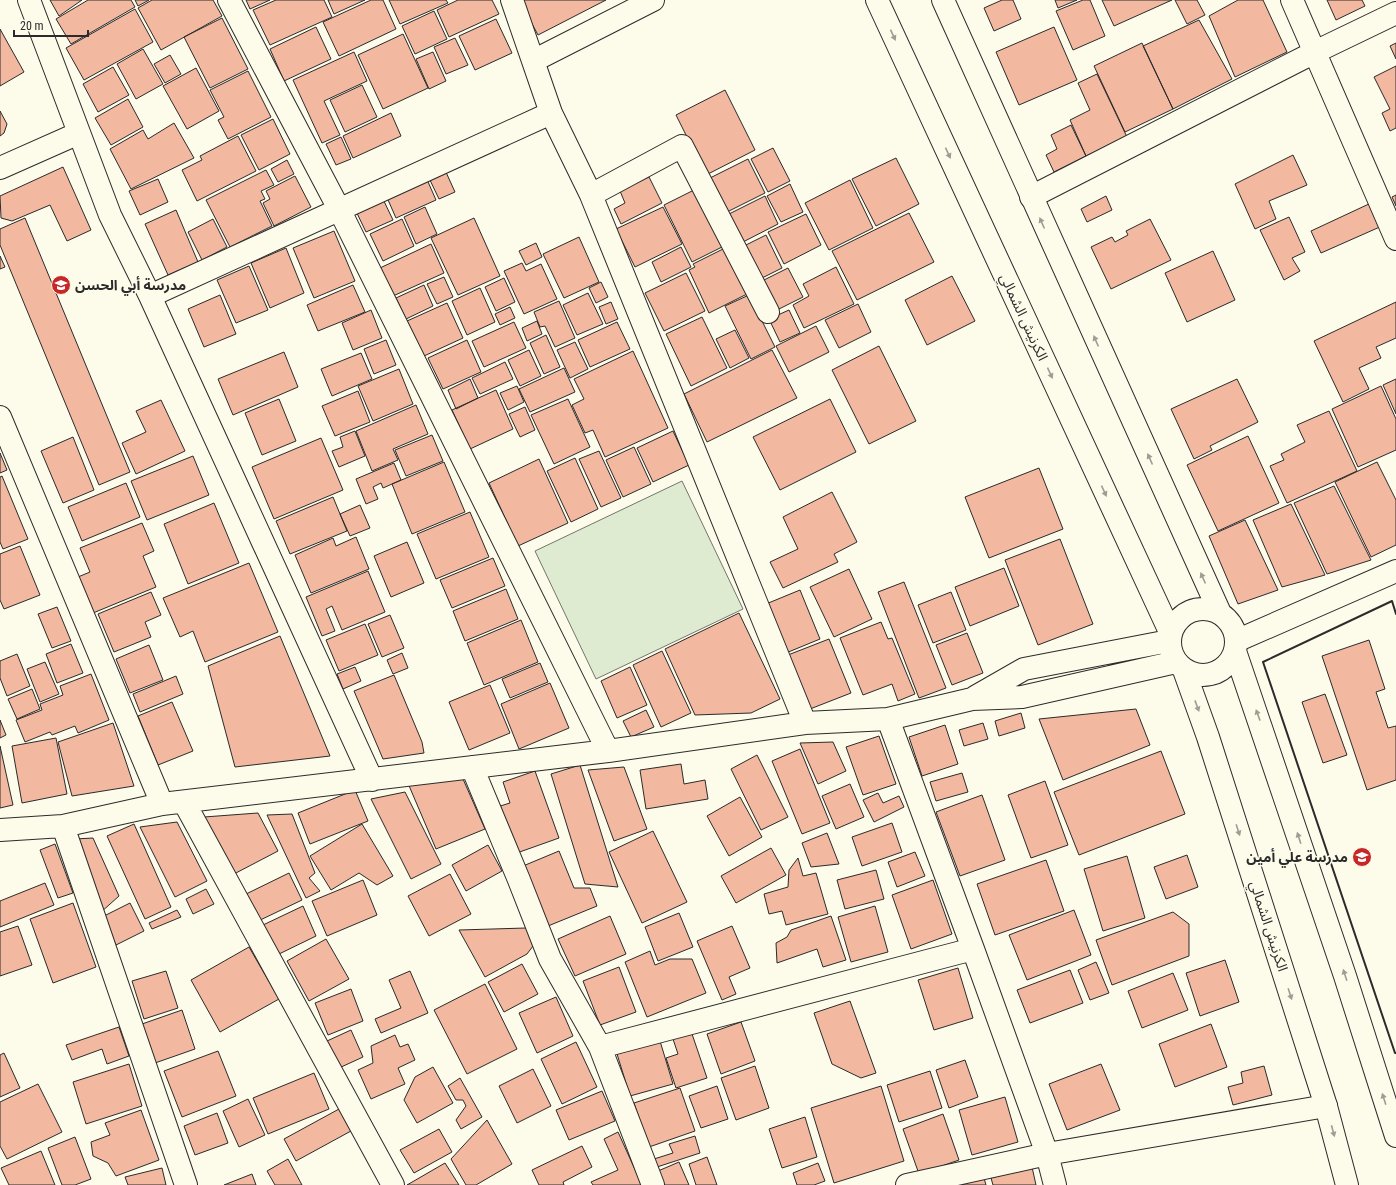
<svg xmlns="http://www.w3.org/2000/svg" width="1396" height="1185" font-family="'Roboto Condensed','Noto Sans Arabic',sans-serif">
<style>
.green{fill:#deebd1;stroke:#74746e}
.building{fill:#f2b8a0;stroke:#2b2b2b}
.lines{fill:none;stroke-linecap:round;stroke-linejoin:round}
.street-casing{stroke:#2b2b2b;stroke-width:24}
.secondary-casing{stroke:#2b2b2b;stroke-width:24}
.street{stroke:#fdfbea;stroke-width:22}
.secondary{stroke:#fdfbea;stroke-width:22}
.wall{stroke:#2b2b2b;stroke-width:2}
.oneway{fill:#9e9d94}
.labels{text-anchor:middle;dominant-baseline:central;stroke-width:3;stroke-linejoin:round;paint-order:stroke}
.poi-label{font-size:14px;font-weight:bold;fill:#2b2b2b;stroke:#fdfbea;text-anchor:start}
.street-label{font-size:14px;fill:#2b2b2b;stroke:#fdfbea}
</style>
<rect width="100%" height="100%" fill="#fdfbea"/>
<path class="green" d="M682,481L743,609L596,679L535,551Z"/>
<path class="building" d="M50,0H82L59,16Z
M88,0H131L135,7L71,44L56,19Z
M135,0H149L138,6Z
M152,0H213L222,16L161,50L138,8Z
M246,0H270L250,9Z
M276,0H324L332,17L270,45L253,10Z
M328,0H365L334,14Z
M371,0H383L396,29L339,56L323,22Z
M389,0H446L448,3L400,24Z
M458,0H492L499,14L449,37L437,10Z
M606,0L538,35L520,1L521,0Z
M1002,0H1013L1021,19L994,31L984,8Z
M1055,0H1077L1058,8Z
M1083,0H1090L1105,36L1073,50L1056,11Z
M1102,0H1172L1114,26Z
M1175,0H1197L1205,15L1187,24Z
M1238,0H1263L1287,52L1235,77L1209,16Z
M1327,0H1362L1365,6L1336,20Z
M135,9L153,42L84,80L66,48Z
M434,11L447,39L415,54L402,26Z
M222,18L248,69L210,88L184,37Z
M496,19L512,53L475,70L459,36Z
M1199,20L1232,79L1173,109L1143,46Z
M316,27L331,59L284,81L270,49Z
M1054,27L1077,80L1019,105L996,52Z
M0,29L24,72L0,86Z
M403,34L428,88L383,109L358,55Z
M455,38L468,65L446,74L434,47Z
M1142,43L1173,109L1125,132L1094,66Z
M1396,43V59L1390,46Z
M143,49L163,84L136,99L117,64Z
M354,52L367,81L324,101L340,135L322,143L293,80Z
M433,52L446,81L429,89L416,59Z
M170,55L181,74L165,83L154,64Z
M1396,66V128L1390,131L1382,113L1390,109L1374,77Z
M113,67L129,95L98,112L83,84Z
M196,68L219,111L187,129L163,86Z
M248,71L271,117L228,139L218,120L224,117L210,90Z
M1097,74L1127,137L1086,156L1070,120L1090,110L1078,83Z
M362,85L377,117L345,132L330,100Z
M725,90L755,150L706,175L676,115Z
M128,99L143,127L111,145L95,118Z
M0,111L7,124L4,133L0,136Z
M391,113L401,136L353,158L343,136Z
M273,119L290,154L259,170L241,135Z
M174,123L194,158L131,189L110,149L143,130L148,139Z
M1071,125L1086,156L1054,172L1046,155L1057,149L1051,135Z
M238,136L256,171L197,201L182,170L202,160L200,156Z
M341,137L351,159L336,165L326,144Z
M773,148L790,181L768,192L751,159Z
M1293,155L1307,185L1269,201L1276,219L1255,229L1235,184Z
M896,158L919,204L876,226L852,179Z
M748,159L765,193L725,213L708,179Z
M287,160L294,174L278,182L271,169Z
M63,167L91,230L67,241L50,205L12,221L1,218L0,196Z
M266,170L274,185L261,191L265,199L260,201L272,226L230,247L206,200Z
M445,170L455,192L439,199L429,178Z
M425,175L436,200L396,218L385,193Z
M295,176L311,207L274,226L263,203L270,199L266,191Z
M649,177L662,203L621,224L614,209L625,203L620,191Z
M158,179L168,202L140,215L129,191Z
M850,180L873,228L829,250L805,203Z
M790,184L803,212L781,222L767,196Z
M696,189L724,246L692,262L664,205Z
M381,195L393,220L366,232L354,207Z
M1396,195V206L1392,197Z
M765,196L778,224L741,243L727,215Z
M1106,196L1112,210L1087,222L1081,209Z
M1371,203L1382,226L1321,253L1311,231Z
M425,207L437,234L416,244L404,217Z
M663,207L682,244L635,267L616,229Z
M176,210L198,262L168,275L145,224Z
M909,213L934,262L857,300L832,251Z
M806,214L821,245L784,264L768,232Z
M1289,217L1305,252L1292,258L1300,271L1284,280L1260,230Z
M25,218L130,472L99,485L0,245V229Z
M474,218L500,276L458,295L431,238Z
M213,219L227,247L202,260L188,232Z
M402,219L414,246L383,261L370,234Z
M1150,219L1171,260L1111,289L1091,247L1112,237L1115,242L1128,235L1126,231Z
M334,231L355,281L314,298L293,248Z
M766,235L782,268L760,279L744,246Z
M579,237L599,282L564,298L543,254Z
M536,243L542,257L526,265L519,251Z
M431,244L444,273L393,296L380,268Z
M681,247L691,267L661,282L652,262Z
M286,248L304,293L270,308L251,263Z
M725,248L747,294L709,313L689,270L695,267L693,264Z
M1213,251L1235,300L1187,322L1165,273Z
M0,256L5,267L0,269Z
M522,263L526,271L541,264L557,299L524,314L504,271Z
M249,266L268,310L236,323L217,280Z
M836,267L854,304L804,328L793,305L809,296L803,284Z
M788,268L803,297L775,311L760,282Z
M686,273L705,311L664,331L645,293Z
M952,276L975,321L927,345L905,300Z
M444,277L453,297L437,304L427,284Z
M504,278L515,302L496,311L485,287Z
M601,282L608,297L596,303L589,288Z
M353,285L365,312L318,331L307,305Z
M424,285L433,306L406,319L396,298Z
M480,288L495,322L467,335L452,301Z
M588,293L603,324L577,335L563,305Z
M220,295L236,334L204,347L188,309Z
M749,295L775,347L751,359L725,306Z
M559,301L575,338L555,347L545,326L540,327L534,312Z
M611,302L618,319L606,324L599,307Z
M1396,302V338L1376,347L1381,358L1359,368L1369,389L1343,402L1314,341Z
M447,303L463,338L424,356L407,321Z
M858,304L871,332L839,348L825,320Z
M510,307L515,318L500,325L495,314Z
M371,310L382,338L353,350L342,323Z
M789,310L800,333L780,342L769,319Z
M702,317L727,368L691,386L666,334Z
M537,321L542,334L527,341L522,328Z
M514,322L526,348L484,367L472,341Z
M617,322L630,349L590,367L578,340Z
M816,326L829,352L789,372L776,346Z
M735,330L749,358L730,368L716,339Z
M546,335L560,367L544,374L530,343Z
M386,340L396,365L374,374L364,349Z
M467,340L481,372L443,389L428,358Z
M575,342L588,369L570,378L557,350Z
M879,346L916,421L869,444L832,370Z
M529,350L541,376L520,386L508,360Z
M772,350L797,398L707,442L684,394Z
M633,351L668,428L605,457L593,430L585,433L572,405L584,399L574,379Z
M284,352L298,387L233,415L218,379Z
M361,353L372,379L332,396L321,369Z
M505,362L513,379L480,394L472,378Z
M564,368L575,392L530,412L519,389Z
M399,369L413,404L373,421L358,386Z
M470,379L478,398L456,409L448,390Z
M1237,379L1258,422L1210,446L1212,450L1194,459L1171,409Z
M1396,379V414L1383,385Z
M517,386L524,402L508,410L500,393Z
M1381,386L1396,419V450L1358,467L1332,409Z
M496,390L513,429L470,449L452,410Z
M358,391L370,422L335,436L322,406Z
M279,399L296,441L262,455L245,413Z
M568,399L590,447L554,464L531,415Z
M830,399L856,452L780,490L753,437Z
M161,400L185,451L136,474L122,443L146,432L136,411Z
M416,405L428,434L393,449L398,460L372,471L356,431Z
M525,407L535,430L520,437L509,414Z
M1329,411L1357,471L1287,503L1270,466L1284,460L1281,454L1305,442L1297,425Z
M355,431L365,456L339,467L332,451L343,447L340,437Z
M673,431L689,465L653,482L637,448Z
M432,435L443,461L406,476L395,450Z
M1248,436L1279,503L1218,531L1187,465Z
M73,437L94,490L63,503L41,451Z
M321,438L343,490L274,519L252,467Z
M634,447L651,484L623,497L606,460Z
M599,451L621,498L601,507L579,459Z
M0,453L7,470L0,473Z
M193,456L209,495L147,520L131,481Z
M575,458L598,509L571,522L547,471Z
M539,459L568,523L518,546L489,483Z
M444,462L465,512L412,534L392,484Z
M1377,462L1396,500V545L1371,557L1335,482Z
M394,463L401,480L383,488L381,483L373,487L378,499L366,504L356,479Z
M1039,468L1063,529L989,558L965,497Z
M2,476L28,539L3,549L0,542V477Z
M126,483L140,517L82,541L68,507Z
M1334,486L1371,560L1327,574L1294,503Z
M832,492L857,542L834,554L838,562L783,588L770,562L798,549L783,517Z
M333,497L347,531L290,554L276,521Z
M214,503L239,563L188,584L164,524Z
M1291,504L1325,575L1282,587L1253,520Z
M360,505L370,528L350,536L340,514Z
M470,512L489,557L436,579L417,534Z
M1245,520L1278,590L1238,604L1209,536Z
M142,523L154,551L143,556L156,587L93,613L78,577L90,572L80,548Z
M356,537L369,569L311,593L295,555L333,538L336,546Z
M1060,539L1093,624L1038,645L1005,560Z
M407,542L424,583L391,597L374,556Z
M20,546L40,595L4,609L0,600V554Z
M493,558L505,586L452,608L440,580Z
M249,563L278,632L205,662L193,631L180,637L163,598Z
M1004,568L1019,606L970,626L955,587Z
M849,569L872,619L834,637L810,587Z
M368,571L385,612L342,630L332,606L326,609L335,631L322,636L306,597Z
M904,582L946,688L919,698L878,592Z
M506,589L518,619L465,641L453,611Z
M800,590L820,639L786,653L766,604Z
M151,592L161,615L145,622L151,637L114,652L98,614Z
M951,592L966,630L933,643L918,605Z
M57,607L71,641L52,648L38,614Z
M739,613L780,699L751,713L695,715L665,649Z
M390,615L404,648L382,657L368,624Z
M521,620L538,662L484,685L467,643Z
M881,622L888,639L892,638L915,694L898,701L892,684L863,695L840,638Z
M365,624L378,655L339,671L326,640Z
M967,633L983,673L952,685L936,645Z
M280,636L330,756L235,767L208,666Z
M829,639L851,693L810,709L788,655Z
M1369,640L1385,689L1376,692L1388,728L1396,726V780L1367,790L1322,656Z
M71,644L83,673L57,683L46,654Z
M149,645L163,680L130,693L116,659Z
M662,651L691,713L661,727L633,665Z
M402,653L408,668L393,674L387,660Z
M17,654L30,686L7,696L0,678V661Z
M45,662L59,694L40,702L27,669Z
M540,663L548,682L510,698L502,679Z
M355,667L361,681L343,689L337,674Z
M630,667L647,705L617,718L601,681Z
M91,674L109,720L78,733L75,726L52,735L50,732L25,742L16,720L42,710L40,704L63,695L60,686Z
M394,675L422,742L424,753L383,759L354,691Z
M176,676L183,694L140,712L133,694Z
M550,683L569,728L519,749L501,704Z
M490,685L510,733L469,750L449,702Z
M32,689L40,709L17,719L8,699Z
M1325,694L1347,755L1323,763L1302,702Z
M172,702L193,751L158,765L138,716Z
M1136,709L1150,745L1063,780L1039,719Z
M646,710L654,727L631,737L623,721Z
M1021,713L1025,728L999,736L995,721Z
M0,720L6,735L0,738Z
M113,723L134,786L72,796L58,742Z
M983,723L988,739L964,746L959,730Z
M945,725L958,764L922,776L909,737Z
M879,736L896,784L863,795L846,747Z
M56,738L67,794L22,803L12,746Z
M833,742L846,771L818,784L800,743Z
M0,746L13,805L0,808Z
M800,749L830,823L802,834L772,761Z
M1161,751L1185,814L1079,855L1054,792Z
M757,755L788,817L761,830L731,769Z
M681,764L684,784L705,780L708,799L646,809L640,770Z
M580,765L618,887L585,884L551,774Z
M624,767L647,829L614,841L588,770Z
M535,771L559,838L514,854L497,807L510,803L503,782Z
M962,773L968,792L936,801L930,782Z
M463,779L485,829L436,849L407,781Z
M1045,781L1068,845L1031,858L1008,795Z
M850,784L864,817L836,829L822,796Z
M355,790L368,821L310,844L298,813Z
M405,792L441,864L411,879L371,799Z
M878,793L883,803L899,796L904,807L874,822L863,800Z
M982,795L1005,860L960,876L936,812Z
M740,797L762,837L729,856L707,816Z
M258,813L278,851L234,874L204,817Z
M292,814L315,873L309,878L320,891L306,898L267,815Z
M177,822L207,881L175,897L140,827Z
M892,823L902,852L862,866L852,837Z
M134,824L171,907L145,919L107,836Z
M362,824L393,876L377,885L359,873L331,890L310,856Z
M653,831L687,902L642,923L609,852Z
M827,833L839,864L811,867L802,843Z
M93,838L119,896L100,913L75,839Z
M55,844L73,893L58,898L40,850Z
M488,845L502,871L466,891L452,865Z
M771,848L786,875L736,903L721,876Z
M559,851L574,888H590L597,906L548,926L523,866Z
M915,852L925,876L897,887L888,862Z
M1187,855L1198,887L1166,899L1154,867Z
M1127,856L1145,918L1103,931L1084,869Z
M798,858L803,876L816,873L828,914L786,925L782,911L769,914L764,894L788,887L789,870Z
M1046,860L1064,911L995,935L977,884Z
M876,870L884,899L845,909L837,880Z
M289,873L302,900L254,923L242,896Z
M450,874L471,914L429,936L408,896Z
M363,880L377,915L327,936L312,901Z
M933,880L952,934L911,949L892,895Z
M45,883L54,905L0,927V901Z
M206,889L214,904L193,914L186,899Z
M73,903L96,967L53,983L30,919Z
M130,903L144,931L116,945L102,917Z
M303,906L316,936L277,955L263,925Z
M875,906L888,952L851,962L838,917Z
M177,910L181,917L152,929L149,923Z
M1074,910L1091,955L1027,980L1009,935Z
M1173,912L1189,924V956L1112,985L1096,940Z
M679,913L693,947L658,961L645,927Z
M610,916L626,954L575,976L558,939Z
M831,916L846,960L823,967L817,949L777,963L776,943L787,937L791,930Z
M18,926L32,965L0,976V932Z
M732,926L750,968L729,977L736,994L722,1000L697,941Z
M526,928L536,942L527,954L485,977L459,930Z
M326,939L349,979L309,1001L287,961Z
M249,947L279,999L220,1032L191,980Z
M650,951L655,965L670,959H692L706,993L647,1017L625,962Z
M1225,960L1239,1002L1200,1016L1186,973Z
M1096,962L1109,993L1090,1000L1078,970Z
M522,964L538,994L504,1012L488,982Z
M619,967L636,1012L600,1025L583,981Z
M958,968L973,1018L934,1030L918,980Z
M1070,970L1083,1003L1030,1023L1017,990Z
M166,971L178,1008L144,1019L132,981Z
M410,971L428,1013L381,1033L375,1019L401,1008L389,980Z
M1173,973L1188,1010L1142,1028L1128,991Z
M485,984L517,1049L467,1074L434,1010Z
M351,989L363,1021L328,1035L315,1003Z
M556,997L573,1036L537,1053L519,1013Z
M850,1001L876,1073L861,1078L832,1064L814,1013Z
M182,1010L195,1049L155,1063L142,1024Z
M741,1022L755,1061L721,1074L707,1034Z
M1211,1024L1227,1067L1175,1087L1159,1044Z
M119,1027L129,1056L107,1064L102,1049L72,1060L66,1045Z
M351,1030L363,1057L339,1068L327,1041Z
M691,1031L707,1078L676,1088L666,1058L678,1054L672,1036Z
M395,1035L400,1047L408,1044L415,1060L398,1068L405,1084L371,1099L358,1070L373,1063L371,1046Z
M660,1041L673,1084L630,1096L617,1054Z
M576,1042L597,1087L562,1104L541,1059Z
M218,1051L236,1096L182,1117L164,1071Z
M4,1053L20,1088L0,1097V1055Z
M965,1060L978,1097L949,1108L936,1070Z
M129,1064L142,1106L86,1124L73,1082Z
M1101,1064L1120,1110L1067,1130L1049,1084Z
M755,1066L769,1108L736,1120L721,1078Z
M1264,1066L1272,1095L1233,1105L1228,1087L1243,1083L1241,1072Z
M433,1067L453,1103L417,1123L404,1100L415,1077Z
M533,1069L551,1106L517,1123L499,1086Z
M930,1071L942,1108L899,1122L887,1085Z
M314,1073L329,1109L268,1134L253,1098Z
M460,1078L482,1117L461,1129L456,1120L466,1106L463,1100H456L448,1086Z
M38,1084L62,1132L7,1159L0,1146V1102Z
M717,1086L728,1119L701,1128L689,1096Z
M881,1086L904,1161L834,1183L811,1108Z
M680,1088L695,1131L649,1147L634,1103Z
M602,1091L615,1121L569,1140L556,1110Z
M1005,1097L1018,1142L972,1155L959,1110Z
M248,1099L265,1135L239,1147L223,1111Z
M339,1109L351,1131L296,1161L284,1139Z
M141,1110L159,1160L116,1176L108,1163L93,1156L91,1142L110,1135L105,1123Z
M217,1113L228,1143L195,1155L184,1126Z
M943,1114L959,1160L919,1174L903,1129Z
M805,1117L817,1157L782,1168L769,1129Z
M487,1120L512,1164L476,1185H466L451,1159Z
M439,1129L452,1152L414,1173L400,1150Z
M618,1132L642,1185H593L591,1182L618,1170L604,1139Z
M695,1136L700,1153L657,1167L654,1159L673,1153L669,1144Z
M75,1137L91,1179L75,1185H62L48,1148Z
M582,1146L592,1167L563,1182L564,1185H539L532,1170Z
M41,1151L55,1185H9L1,1168Z
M707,1157L717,1185H696L689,1164Z
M288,1159L302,1185H275L267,1171Z
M679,1162L689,1185H656L651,1174Z
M445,1163L459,1185H407Z
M818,1163L825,1181L814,1185H797L793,1173Z
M1032,1167L1036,1185H993L991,1178Z
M162,1168L166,1185H128L125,1177Z
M252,1174L256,1185H224Z
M984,1178L986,1185H960Z"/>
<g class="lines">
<defs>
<path id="street" d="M29,0L110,215L150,296L372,780
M229,0L339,209L608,751
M512,0L551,113L591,195L805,723
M1292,0L1396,239
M533,61L653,0
M0,168L79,133
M591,195L682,146L768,312
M1031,197L1315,52L1396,13
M150,296L551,113
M0,417L162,804
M1236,641L1396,571
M975,697L1024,669L1169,641
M888,719L973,949L1047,1154L1055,1185
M472,767L519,880L550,959L600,1047L653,1185
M184,802L393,1185
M63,826L186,1185
M0,830L63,826L162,804L608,751L805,723L888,719L972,699L1022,697L1176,662
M600,1047L973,949
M907,1185L1047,1154L1326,1106"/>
<path id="secondary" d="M877,0L1171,634
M943,0L1220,613
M1170 642a33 33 0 1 1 66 0a33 33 0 1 1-66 0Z
M1235,651L1345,976L1396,1136
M1184,670L1208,737L1326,1106L1347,1185"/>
</defs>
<use href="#street" class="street-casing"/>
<use href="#secondary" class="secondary-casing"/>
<use href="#street" class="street"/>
<use href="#secondary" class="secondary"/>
<path class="wall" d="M1396,614L1392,601L1263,662L1395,1053H1396"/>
</g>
<defs><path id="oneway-solid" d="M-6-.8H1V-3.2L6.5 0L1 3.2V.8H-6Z"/></defs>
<g class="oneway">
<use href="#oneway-solid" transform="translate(893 35) rotate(65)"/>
<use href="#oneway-solid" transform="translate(948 153) rotate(65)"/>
<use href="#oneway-solid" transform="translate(1042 223) rotate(-114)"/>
<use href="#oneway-solid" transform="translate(1096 341) rotate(-114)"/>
<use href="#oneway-solid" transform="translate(1050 373) rotate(65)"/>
<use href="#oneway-solid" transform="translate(1150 459) rotate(-114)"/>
<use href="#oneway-solid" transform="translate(1104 491) rotate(65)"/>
<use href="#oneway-solid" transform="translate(1203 578) rotate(-114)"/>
<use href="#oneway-solid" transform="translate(1197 706) rotate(70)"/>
<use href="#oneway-solid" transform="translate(1258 715) rotate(-110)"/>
<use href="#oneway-solid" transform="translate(1238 830) rotate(72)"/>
<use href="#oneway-solid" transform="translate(1299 838) rotate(-108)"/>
<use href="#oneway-solid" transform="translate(1345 975) rotate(-108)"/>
<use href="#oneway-solid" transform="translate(1290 994) rotate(72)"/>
<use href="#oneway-solid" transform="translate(1384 1099) rotate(-108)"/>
<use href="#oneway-solid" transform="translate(1333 1131) rotate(75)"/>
</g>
<defs>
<symbol id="school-disc" viewBox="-11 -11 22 22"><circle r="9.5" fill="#c62828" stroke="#fdfbea"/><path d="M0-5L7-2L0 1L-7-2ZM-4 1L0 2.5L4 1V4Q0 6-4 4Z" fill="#fff"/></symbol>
</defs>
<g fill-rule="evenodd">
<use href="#school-disc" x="50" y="274" width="22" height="22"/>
<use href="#school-disc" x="1351" y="846" width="22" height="22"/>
</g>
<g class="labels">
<g class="poi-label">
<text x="75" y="285">مدرسة أبي الحسن</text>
<text x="1348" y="857" text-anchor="end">مدرسة علي أمين</text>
</g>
<g class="street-label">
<text transform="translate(1024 317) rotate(65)">الكرنيش الشمالي</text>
<text transform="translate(1269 926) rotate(72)">الكرنيش الشمالي</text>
</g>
</g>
<path d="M14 30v6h74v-6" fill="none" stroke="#2b2b2b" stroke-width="2"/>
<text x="20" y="30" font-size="12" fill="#2b2b2b" stroke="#fdfbea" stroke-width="3" paint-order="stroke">20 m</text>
</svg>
